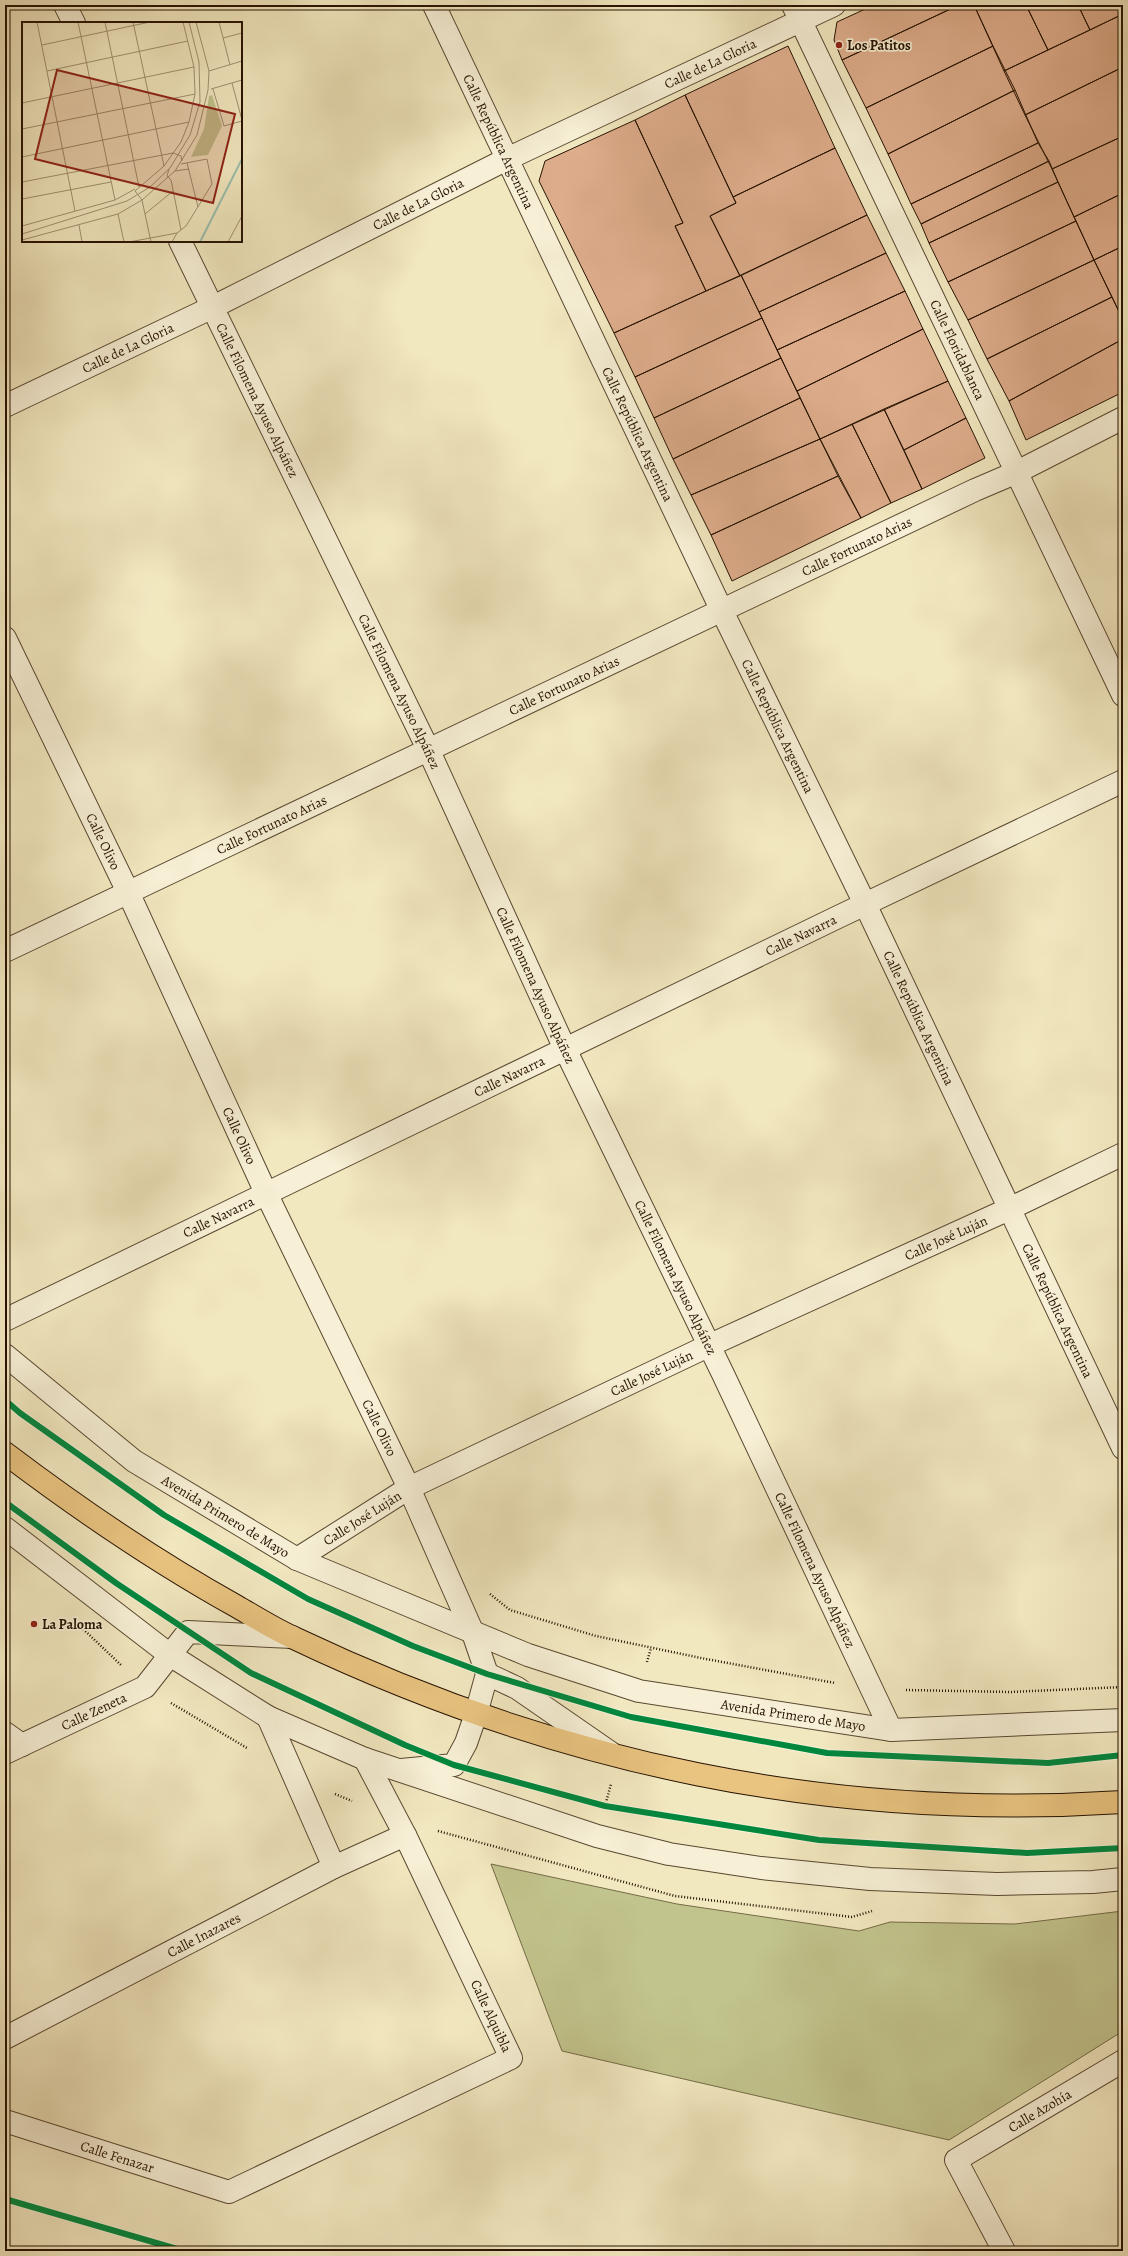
<svg xmlns="http://www.w3.org/2000/svg" width="1128" height="2256" font-family="Alegreya,serif">
<style>
.green{fill:#c2c48d;stroke:#746b46}
.building{fill:#dead8c;stroke:#261200}
.lines{fill:none;stroke-linecap:round;stroke-linejoin:round}
.minor-casing{stroke:#594830;stroke-width:24}
.primary-casing{stroke:#261200;stroke-width:24}
.path{stroke:#261200;stroke-width:2.5;stroke-dasharray:1 2;stroke-linecap:butt}
.minor{stroke:#f7f0d6;stroke-width:22}
.primary{stroke:#e9c480;stroke-width:22}
.cycleway-casing{stroke:#f7f0d6;stroke-width:8}
.cycleway{stroke:#00873e;stroke-width:6}
.poi-dot{fill:#8f2418;stroke:#f7f0d6;stroke-width:1.5}
.labels{text-anchor:middle;dominant-baseline:central;stroke-width:3.5;stroke-linejoin:round;paint-order:stroke}
.poi-label{font-size:14px;font-weight:bold;fill:#261200;stroke:#f7f0d6;text-anchor:start}
.street-label{font-size:14px;fill:#261200;stroke:#f7f0d6}
.inset-river{fill:none;stroke:#9cc0af;stroke-width:2}
.inset-road{fill:none;stroke:#a09273;stroke-width:1}
.view{fill:#8f2418;fill-opacity:0.15;stroke:#8f2418;stroke-width:2}
.inset-edge{fill:none;stroke:#261200;stroke-width:2}
</style>
<rect width="100%" height="100%" fill="#f2e8c0"/>
<filter id="stains"><feTurbulence type="fractalNoise" baseFrequency=".005" numOctaves="4"/><feColorMatrix values="0 0 0 0 .2 0 0 0 0 .09 0 0 0 0 .02 0 0 0 .5 -.17"/></filter>
<radialGradient id="worn" r=".72"><stop offset=".6" stop-color="#630" stop-opacity="0"/><stop offset="1" stop-color="#630" stop-opacity=".3"/></radialGradient>
<path class="green" d="M491,1864L677,1904L859,1931L890,1922L1015,1924L1123,1911V2031L949,2140L562,2051Z"/>
<path class="building" d="M874,5H959L842,60L834,40L837,22Z
M959,5H974L993,46L866,108L842,60Z
M974,5H1026L1048,50L1004,71Z
M1026,5H1078L1090,30L1048,50Z
M1078,5H1123V14L1090,30Z
M1123,14V67L1025,115L1004,71Z
M788,46L835,148L733,197L685,95Z
M993,46L1015,90L888,154L866,108Z
M1123,67V136L1052,169L1025,115Z
M1015,90L1038,143L911,204L888,154Z
M685,95L736,203L710,216L740,276L706,291L675,226L683,223L635,120Z
M635,120L683,223L675,226L706,291L614,333L539,181L545,161Z
M1123,136V193L1074,217L1052,169Z
M1038,143L1049,161L921,224L911,204Z
M835,148L867,215L740,276L710,216L736,203L733,197Z
M1049,161L1058,182L929,243L921,224Z
M1058,182L1076,221L948,282L929,243Z
M1123,193V246L1094,260L1074,217Z
M867,215L886,253L759,312L741,275Z
M1076,221L1094,260L968,320L948,282Z
M1123,246V320L1094,260Z
M886,253L905,291L777,350L759,312Z
M1094,260L1112,297L987,359L968,320Z
M741,275L762,318L635,377L614,333Z
M905,291L923,329L797,391L777,350Z
M1112,297L1123,320V339L1009,401L987,359Z
M762,318L781,358L654,418L635,377Z
M923,329L948,381L820,439L797,391Z
M1123,339V392L1026,440L1009,401Z
M781,358L800,398L673,459L654,418Z
M948,381L966,418L904,450L884,409Z
M800,398L820,439L691,495L673,459Z
M884,409L922,489L891,503L852,424Z
M966,418L985,458L922,489L904,450Z
M852,424L891,503L861,518L820,439Z
M820,439L838,476L711,535L691,495Z
M838,476L861,518L732,581L711,535Z"/>
<g class="lines">
<defs>
<g id="minor">
<path d="M65,5L74,23"/>
<path id="s1" d="M434,5L722,611L865,904L1123,1448"/>
<path id="s2" d="M793,5L1123,695"/>
<path id="s3" d="M180,241L428,749L565,1049L723,1374L891,1730"/>
<path id="s4" d="M5,406L213,307L507,159L834,5"/>
<path id="s5" d="M5,638L128,892L266,1193L409,1488L473,1633L487,1674L476,1714L466,1743L454,1765L401,1770"/>
<path id="s6" d="M5,951L975,490L1017,472L1123,418"/>
<path id="s7" d="M5,1320L838,917L1123,781"/>
<path id="s8" d="M5,1355L134,1461L297,1559L528,1655L639,1691L891,1730L1123,1720"/>
<path d="M5,1528L170,1655L268,1717L365,1759L597,1836L669,1854L761,1868L870,1879L997,1884L1093,1882L1123,1879"/>
<path id="s9" d="M297,1559L409,1488L708,1346L1009,1209L1123,1154"/>
<path d="M487,1674L517,1688L611,1753"/>
<path d="M268,1717L334,1867"/>
<path d="M5,1733L22,1745"/>
<path id="s10" d="M5,1753L145,1687L188,1632L292,1637"/>
<path id="s11" d="M5,2038L334,1867L405,1835"/>
<path id="s12" d="M5,2121L229,2192L511,2058L405,1835L365,1759"/>
<path id="s13" d="M1004,2251L956,2160L1123,2061"/>
</g>
<path id="primary" d="M5,1453C79,1509 155,1561 236,1606C255,1617 274,1629 294,1638C559,1764 830,1821 1123,1802"/>
</defs>
<use href="#minor" class="minor-casing"/>
<use href="#primary" class="primary-casing"/>
<path class="path" d="M490,1594L510,1610L596,1636L701,1658L835,1683
M81,1627L121,1665
M647,1662L651,1648
M906,1690L1010,1692L1123,1687
M171,1703L247,1748
M335,1794L352,1801
M605,1806L611,1784
M438,1831L675,1896L852,1917L872,1911"/>
<use href="#minor" class="minor"/>
<use href="#primary" class="primary"/>
<defs>
<path id="cycleway" d="M5,1400L20,1413L164,1515L308,1599L413,1646L487,1674L631,1717L827,1753L1048,1763L1123,1755
M5,1502L116,1583L251,1673L405,1745L454,1765L605,1806L819,1840L1027,1853L1123,1848
M5,2199L184,2251"/>
</defs>
<use href="#cycleway" class="cycleway-casing"/>
<use href="#cycleway" class="cycleway"/>
</g>
<g class="poi-dot">
<circle cx="839" cy="45" r="4"/>
<circle cx="34" cy="1624" r="4"/>
</g>
<g class="labels">
<g class="poi-label">
<text x="847" y="45">Los Patitos</text>
<text x="42" y="1624">La Paloma</text>
</g>
<g class="street-label">
<text stroke="none"><textPath href="#s4" startOffset="784">Calle de La Gloria</textPath></text>
<text stroke="none"><textPath href="#s1" startOffset="151">Calle República Argentina</textPath></text>
<text stroke="none"><textPath href="#s4" startOffset="460">Calle de La Gloria</textPath></text>
<text stroke="none"><textPath href="#s4" startOffset="136">Calle de La Gloria</textPath></text>
<text stroke="none"><textPath href="#s2" startOffset="382">Calle Floridablanca</textPath></text>
<text stroke="none"><textPath href="#s3" startOffset="177">Calle Filomena Ayuso Alpáñez</textPath></text>
<text stroke="none"><textPath href="#s1" startOffset="475">Calle República Argentina</textPath></text>
<text stroke="none"><textPath href="#s6" startOffset="943">Calle Fortunato Arias</textPath></text>
<text stroke="none"><textPath href="#s6" startOffset="619">Calle Fortunato Arias</textPath></text>
<text stroke="none"><textPath href="#s3" startOffset="501">Calle Filomena Ayuso Alpáñez</textPath></text>
<text stroke="none"><textPath href="#s1" startOffset="799">Calle República Argentina</textPath></text>
<text stroke="none"><textPath href="#s6" startOffset="295">Calle Fortunato Arias</textPath></text>
<text stroke="none"><textPath href="#s5" startOffset="226">Calle Olivo</textPath></text>
<text stroke="none"><textPath href="#s7" startOffset="884">Calle Navarra</textPath></text>
<text stroke="none"><textPath href="#s3" startOffset="825">Calle Filomena Ayuso Alpáñez</textPath></text>
<text stroke="none"><textPath href="#s1" startOffset="1123">Calle República Argentina</textPath></text>
<text stroke="none"><textPath href="#s7" startOffset="560">Calle Navarra</textPath></text>
<text stroke="none"><textPath href="#s5" startOffset="550">Calle Olivo</textPath></text>
<text stroke="none"><textPath href="#s7" startOffset="237">Calle Navarra</textPath></text>
<text stroke="none"><textPath href="#s9" startOffset="725">Calle José Luján</textPath></text>
<text stroke="none"><textPath href="#s3" startOffset="1149">Calle Filomena Ayuso Alpáñez</textPath></text>
<text stroke="none"><textPath href="#s1" startOffset="1447">Calle República Argentina</textPath></text>
<text stroke="none"><textPath href="#s9" startOffset="401">Calle José Luján</textPath></text>
<text stroke="none"><textPath href="#s5" startOffset="874">Calle Olivo</textPath></text>
<text stroke="none"><textPath href="#s8" startOffset="274">Avenida Primero de Mayo</textPath></text>
<text stroke="none"><textPath href="#s9" startOffset="77">Calle José Luján</textPath></text>
<text stroke="none"><textPath href="#s3" startOffset="1473">Calle Filomena Ayuso Alpáñez</textPath></text>
<text stroke="none"><textPath href="#s10" startOffset="98">Calle Zeneta</textPath></text>
<text stroke="none"><textPath href="#s8" startOffset="880">Avenida Primero de Mayo</textPath></text>
<text stroke="none"><textPath href="#s11" startOffset="224">Calle Inazares</textPath></text>
<text transform="translate(491 2016) rotate(65)">Calle Alquibla</text>
<text stroke="none"><textPath href="#s13" startOffset="200">Calle Azohía</textPath></text>
<text stroke="none"><textPath href="#s12" startOffset="118">Calle Fenazar</textPath></text>
</g>
</g>
<g transform="translate(22 22)">
<rect width="220" height="220" fill="#f2e8c0"/>
<path d="M190,73L200,104L186,133L169,135L182,107L187,74Z" fill="#c2c48d"/>
<path class="inset-river" d="M178,220L220,137"/>
<path class="inset-road" d="M15,0L53,189M56,0L93,178M83,0L117,165M111,0L142,144M197,0L208,43M201,16L220,11M20,23L128,0M25,49L166,19M187,49L220,39M210,61L220,98M189,67L220,58M191,67L202,104L220,99M0,81L172,45M0,107L173,72M0,135L167,100M165,141L176,185M147,147L145,154L149,158L159,208M153,149L167,147M0,160L151,131L159,134L160,139M0,177L89,160M120,178L113,169L142,144L159,120L167,100L173,72L172,45L161,0M120,178L129,220M96,192L102,220M123,192L151,169M57,203L60,220M0,204L93,178L113,167M0,212L105,179L128,165L148,146L168,113L178,80L177,40L167,0M0,218L96,192L120,178L153,149L175,113L186,68L187,49L174,0M107,220L155,211M150,220L155,211L164,204L190,162L185,137L159,142M206,220L220,194"/>
<path class="view" d="M35,48L213,92L191,181L13,137Z"/>
<rect width="220" height="220" class="inset-edge"/>
</g>
<rect width="1128" height="2256" fill="none" stroke="#f2e8c0" stroke-width="20"/>
<rect x="6" y="6" width="1116" height="2244" fill="none" stroke="#261200" stroke-width="2"/>
<rect x="10" y="10" width="1108" height="2236" fill="none" stroke="#261200"/>
<rect width="100%" height="100%" filter="url(#stains)"/>
<rect width="100%" height="100%" fill="url(#worn)"/>
</svg>
